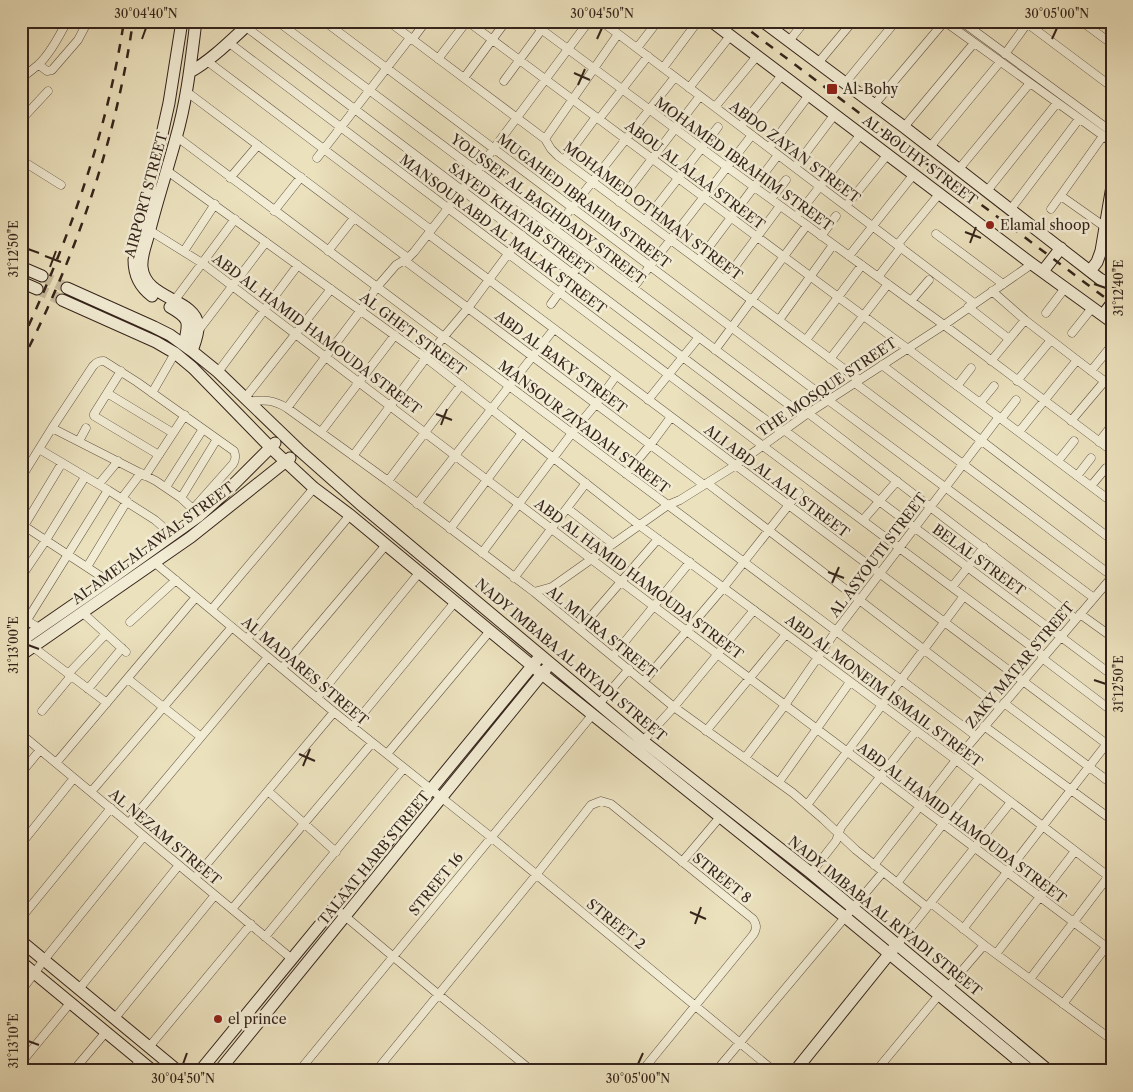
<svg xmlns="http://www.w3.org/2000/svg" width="1133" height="1092" font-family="'Libre Caslon Text',serif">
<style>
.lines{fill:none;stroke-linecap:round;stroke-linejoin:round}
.secondary-tunnel{stroke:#c7bb9d;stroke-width:11;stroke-dasharray:11 5.5;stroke-linecap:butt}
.street-casing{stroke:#625344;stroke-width:9}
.secondary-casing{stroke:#35241b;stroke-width:13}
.street{stroke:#f2ecd4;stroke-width:8}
.secondary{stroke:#f2ecd4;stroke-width:11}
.rail{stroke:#35241b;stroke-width:2.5;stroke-dasharray:9 9;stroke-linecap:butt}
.ticks{fill:none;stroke:#35241b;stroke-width:2}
.poi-dot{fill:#8f2418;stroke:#f2ecd4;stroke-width:2}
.labels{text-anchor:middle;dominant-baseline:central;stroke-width:5;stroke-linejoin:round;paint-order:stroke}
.poi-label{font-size:14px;fill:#35241b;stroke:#f2ecd4;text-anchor:start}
.street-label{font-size:14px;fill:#35241b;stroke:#f2ecd4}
.neatline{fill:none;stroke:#35241b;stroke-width:2}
.ticks-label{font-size:12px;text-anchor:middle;fill:#35241b}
</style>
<rect width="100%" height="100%" fill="#ebe1bd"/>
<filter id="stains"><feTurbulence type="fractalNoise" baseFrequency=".004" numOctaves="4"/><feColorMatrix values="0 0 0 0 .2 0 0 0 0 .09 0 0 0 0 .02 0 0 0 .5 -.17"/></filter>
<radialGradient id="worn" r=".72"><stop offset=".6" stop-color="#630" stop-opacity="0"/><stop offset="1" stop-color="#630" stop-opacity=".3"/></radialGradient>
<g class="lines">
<path class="secondary-tunnel" d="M42,276L67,288
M37,289L62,300"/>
<defs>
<path id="street" d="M277,21L804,416
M324,21L828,400L1094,598
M388,21L545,139L551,149L558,156L859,380
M467,21L908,349L1112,502
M530,21L727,167L944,325L1112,451
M601,21L974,303
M944,21L1112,142
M961,21L1112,132
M1024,21L1112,87
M1081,21L1112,44
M246,27L782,432
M412,40L426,21
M789,41L805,21
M228,42L763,446L1044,656
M637,48L654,26
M1005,54L1029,21
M438,59L467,21
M207,61L431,230
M818,63L853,21
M39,65L47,71L52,70L78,40L88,21
M663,68L698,21
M21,78C27,74 32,70 38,65C49,55 60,35 67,21
M464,78L506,21
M504,81L548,21
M845,83L896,21
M689,88L730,36
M187,92L408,258
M874,105L944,22
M715,107L757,56
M599,119L648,56
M21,120L48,91
M741,126L782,75
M904,127L974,43
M177,137L976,736
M545,139L618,34
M930,147L1000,62
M769,148L809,95
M317,158L410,38
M21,160L61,185
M564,160L596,117
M795,167L835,114
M959,169L1030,83
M166,170L426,358L639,525L956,760L1112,879
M230,178L258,145
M987,191L1057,103
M1061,196L1105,227
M771,199L786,180
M619,202L700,96
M846,206L888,154
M1011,209L1079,119
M1051,209L1103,136
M274,211L301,177
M796,217L861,134
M645,221L718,127
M555,229L675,77
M149,230L202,263L591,559L1112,951
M428,234L1112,748
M936,234L1003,284
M821,236L836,216
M898,244L940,193
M184,251L215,204
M328,251L354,218
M849,256L914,174
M404,260L704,485
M699,260L778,155
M878,277L901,247
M725,280L780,206
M633,288L752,135
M992,291L1025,320L1112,387
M174,301L235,219
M911,301L929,280
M551,304L587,254
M968,307L1009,339
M1046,313L1065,288
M779,320L833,245
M198,331L266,242
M1072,333L1092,308
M806,340L862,265
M715,350L807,225
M830,359L888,284
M991,361L1025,320
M882,365L1112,540
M121,371L94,414V416L159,455
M1091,371L1112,345
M218,372L298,265
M1017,381L1051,340
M855,383L1112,576
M957,386L971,368
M107,393L173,433
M152,393L175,353
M245,398L331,289
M648,400L699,337
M248,402C263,399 274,400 287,408L388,481L534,592L674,707L793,793L823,819L856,850L927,907
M980,403L994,386
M287,408L361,310L377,287L396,265L408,258L414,252L477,171L589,21
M808,413L1076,619
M1001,419L1016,400
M1071,421L1104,382
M52,428L156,481L181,498L196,512
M784,430L1112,675
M321,432L395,335
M1019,432L1077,360
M79,441L86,428
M1099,442L1112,425
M39,449L108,490L155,520L172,535
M353,456L426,358L468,308L522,235
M1058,461L1074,441
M626,474L651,444L671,417
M145,476L185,415
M1077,476L1091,458
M21,478L52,428L93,366C97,362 99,361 104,361L137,382L234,451C236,456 236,459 233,464L193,509
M388,481L461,385
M707,483L1000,708
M99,484L118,461
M1091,486L1106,468
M166,487L203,429
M122,498L141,473
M181,498L217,439
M417,504L554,329
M567,508L613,544
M863,520L897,481
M21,524L108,581
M450,529L522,433
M21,531L62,463
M482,553L572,433L596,404L616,376
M155,563L334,712L491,837L774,1071
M87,567L127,501
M21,577L46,540L85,477
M514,578L586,483
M952,587L984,547
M534,592L552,587L668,505L680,500L736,465L804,416L944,325L1032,264
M212,609L314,488
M83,613L126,652
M1080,614L1112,637
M21,617L39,628
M27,620L108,490
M130,622L176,580
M580,629L658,539
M247,639L350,515
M29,644L107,703
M613,656L690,562
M1042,658L1112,711
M282,668L386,545
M68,674L106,634
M128,679L201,737
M644,681L724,587L799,492
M88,689L122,648
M317,698L419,573
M1004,703L1112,784
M599,704L629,669
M42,711L71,676
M984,726L1112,820
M352,727L455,602
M706,731L786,634
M21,734L292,959
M643,741L674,707L754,610
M387,754L490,631
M745,758L785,705L836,631L999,417
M56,763L196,597
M21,773L40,750
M779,782L850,682
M268,791L336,852
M91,792L232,627
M807,805L964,596
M129,823L268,657
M21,844L74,778
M682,862L720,817
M874,865L956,760L1112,577
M811,873L836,841L841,827L916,731
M195,878L334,712
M897,883L979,778
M931,903L984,945L1112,1040
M334,907L439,995L532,1071
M232,909L372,743
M21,918L111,808
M963,929L1112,737
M265,937L404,768
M897,945L1011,802
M996,954L1075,851
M1030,979L1108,877
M948,987L984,945
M79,989L179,865
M21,991L44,960L144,836
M1063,1004L1112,939
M115,1018L215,895
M149,1047L251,924
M21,1063L71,1002
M73,1071L106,1032
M132,1071L140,1060
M299,1071L593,714
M376,1071L536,875L591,805L601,801L611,804L753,919C757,925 757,929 753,935L642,1071
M716,1071L883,872
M876,1071L939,995"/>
<path id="secondary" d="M711,21L1032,264L1112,322
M762,21L904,127L1100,279L1104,281L1112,284
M190,72C212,60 233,38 252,21
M21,267L42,276
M1043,271L1061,248
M1090,271L1097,262L1101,251L1112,186
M21,282L37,289
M67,288L154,327L170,335L192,351L218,372L299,450L360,504L643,741L811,873L1049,1071
M152,296C140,287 134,275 134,260L169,103L182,21
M62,300L156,342L175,353L193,368L271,448L314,488L350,515L542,674L845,917L1031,1071
M170,307C191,319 189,322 184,345
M1103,315L1112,303
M192,351C195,342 199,333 198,325C195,298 145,300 142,267C141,257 145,247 148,237C156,204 167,171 176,138C187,100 191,61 196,21
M21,641L108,581L199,516L229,489L275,443
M21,655L191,537L290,458
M21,941L178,1071
M21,962L153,1071
M200,1071L537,660
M219,1071L546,669
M795,1071L894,948"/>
</defs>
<use href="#street" class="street-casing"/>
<use href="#secondary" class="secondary-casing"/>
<use href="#street" class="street"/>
<use href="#secondary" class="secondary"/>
<path class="rail" d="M737,21L1112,303
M21,342C69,240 107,133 124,21
M21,363C76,256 116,141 133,21"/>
</g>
<path class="ticks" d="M142,39L146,28M597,39L602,28M1052,39L1057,28M574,73L590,80M578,85L585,69M965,232L981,238M970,243L976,227M28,249L39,253M45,256L61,262M50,267L56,251M1094,284L1106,288M436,414L452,420M441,425L447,409M828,572L844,578M832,583L839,567M28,645L39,649M1094,680L1106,684M299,754L315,761M303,766L310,749M690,912L706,919M695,924L701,907M28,1041L39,1045M183,1064L187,1053M638,1064L643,1053"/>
<g class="poi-dot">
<rect x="826" y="83" width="12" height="12" rx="2.5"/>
<circle cx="990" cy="225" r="5"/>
<circle cx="218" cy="1019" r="5"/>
</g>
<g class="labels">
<g class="poi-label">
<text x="843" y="89">Al-Bohy</text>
<text x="1000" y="225">Elamal shoop</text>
<text x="228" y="1019">el prince</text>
</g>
<g class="street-label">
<text transform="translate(795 152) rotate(37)">ABDO ZAYAN STREET</text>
<text transform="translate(920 160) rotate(37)">AL BOUHY STREET</text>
<text transform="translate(744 164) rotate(36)">MOHAMED IBRAHIM STREET</text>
<text transform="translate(695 175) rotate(37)">ABOU AL ALAA STREET</text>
<text transform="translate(146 195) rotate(-75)">AIRPORT STREET</text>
<text transform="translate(584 201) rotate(37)">MUGAHED IBRAHIM STREET</text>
<text transform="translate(548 209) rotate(37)">YOUSSEF AL BAGHDADY STREET</text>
<text transform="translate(653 211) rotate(37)">MOHAMED OTHMAN STREET</text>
<text transform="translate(521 219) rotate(37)">SAYED KHATAB STREET</text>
<text transform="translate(503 234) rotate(37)">MANSOUR ABD AL MALAK STREET</text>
<text transform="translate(317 334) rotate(37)">ABD AL HAMID HAMOUDA STREET</text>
<text transform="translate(413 334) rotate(37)">AL GHET STREET</text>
<text transform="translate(561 362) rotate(37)">ABD AL BAKY STREET</text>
<text transform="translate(827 387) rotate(-34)">THE MOSQUE STREET</text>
<text transform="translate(584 427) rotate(37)">MANSOUR ZIYADAH STREET</text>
<text transform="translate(777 481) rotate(37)">ALI ABD AL AAL STREET</text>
<text transform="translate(153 543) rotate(-36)">AL AMEL AL AWAL STREET</text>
<text transform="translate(878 555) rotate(-53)">AL ASYOUTI STREET</text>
<text transform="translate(979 560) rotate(36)">BELAL STREET</text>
<text transform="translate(639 579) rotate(37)">ABD AL HAMID HAMOUDA STREET</text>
<text transform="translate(602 632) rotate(39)">AL MNIRA STREET</text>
<text transform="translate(571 660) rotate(40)">NADY IMBABA AL RIYADI STREET</text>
<text transform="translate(1020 665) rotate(-50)">ZAKY MATAR STREET</text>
<text transform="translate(305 671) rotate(40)">AL MADARES STREET</text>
<text transform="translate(884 691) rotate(37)">ABD AL MONEIM ISMAIL STREET</text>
<text transform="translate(962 823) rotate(37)">ABD AL HAMID HAMOUDA STREET</text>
<text transform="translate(165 837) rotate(40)">AL NEZAM STREET</text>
<text transform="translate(374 858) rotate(-51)">TALAAT HARB STREET</text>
<text transform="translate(722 878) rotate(39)">STREET 8</text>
<text transform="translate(436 884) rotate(-51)">STREET 16</text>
<text transform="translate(885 916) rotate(39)">NADY IMBABA AL RIYADI STREET</text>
<text transform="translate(616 924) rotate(39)">STREET 2</text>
</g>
</g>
<rect width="1133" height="1092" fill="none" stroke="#ebe1bd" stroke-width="55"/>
<rect x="28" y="28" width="1078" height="1036" class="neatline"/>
<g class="ticks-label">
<text x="146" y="18">30°04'40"N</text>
<text x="602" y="18">30°04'50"N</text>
<text x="1057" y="18">30°05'00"N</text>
<text transform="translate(14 249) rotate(-90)" y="4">31°12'50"E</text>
<text transform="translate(1119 288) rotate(-90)" y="4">31°12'40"E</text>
<text transform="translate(14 645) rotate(-90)" y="4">31°13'00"E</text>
<text transform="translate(1119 684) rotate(-90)" y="4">31°12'50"E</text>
<text transform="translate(14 1041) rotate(-90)" y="4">31°13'10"E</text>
<text x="183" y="1083">30°04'50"N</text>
<text x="638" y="1083">30°05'00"N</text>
</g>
<rect width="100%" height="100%" filter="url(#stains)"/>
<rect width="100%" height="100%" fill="url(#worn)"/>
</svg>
